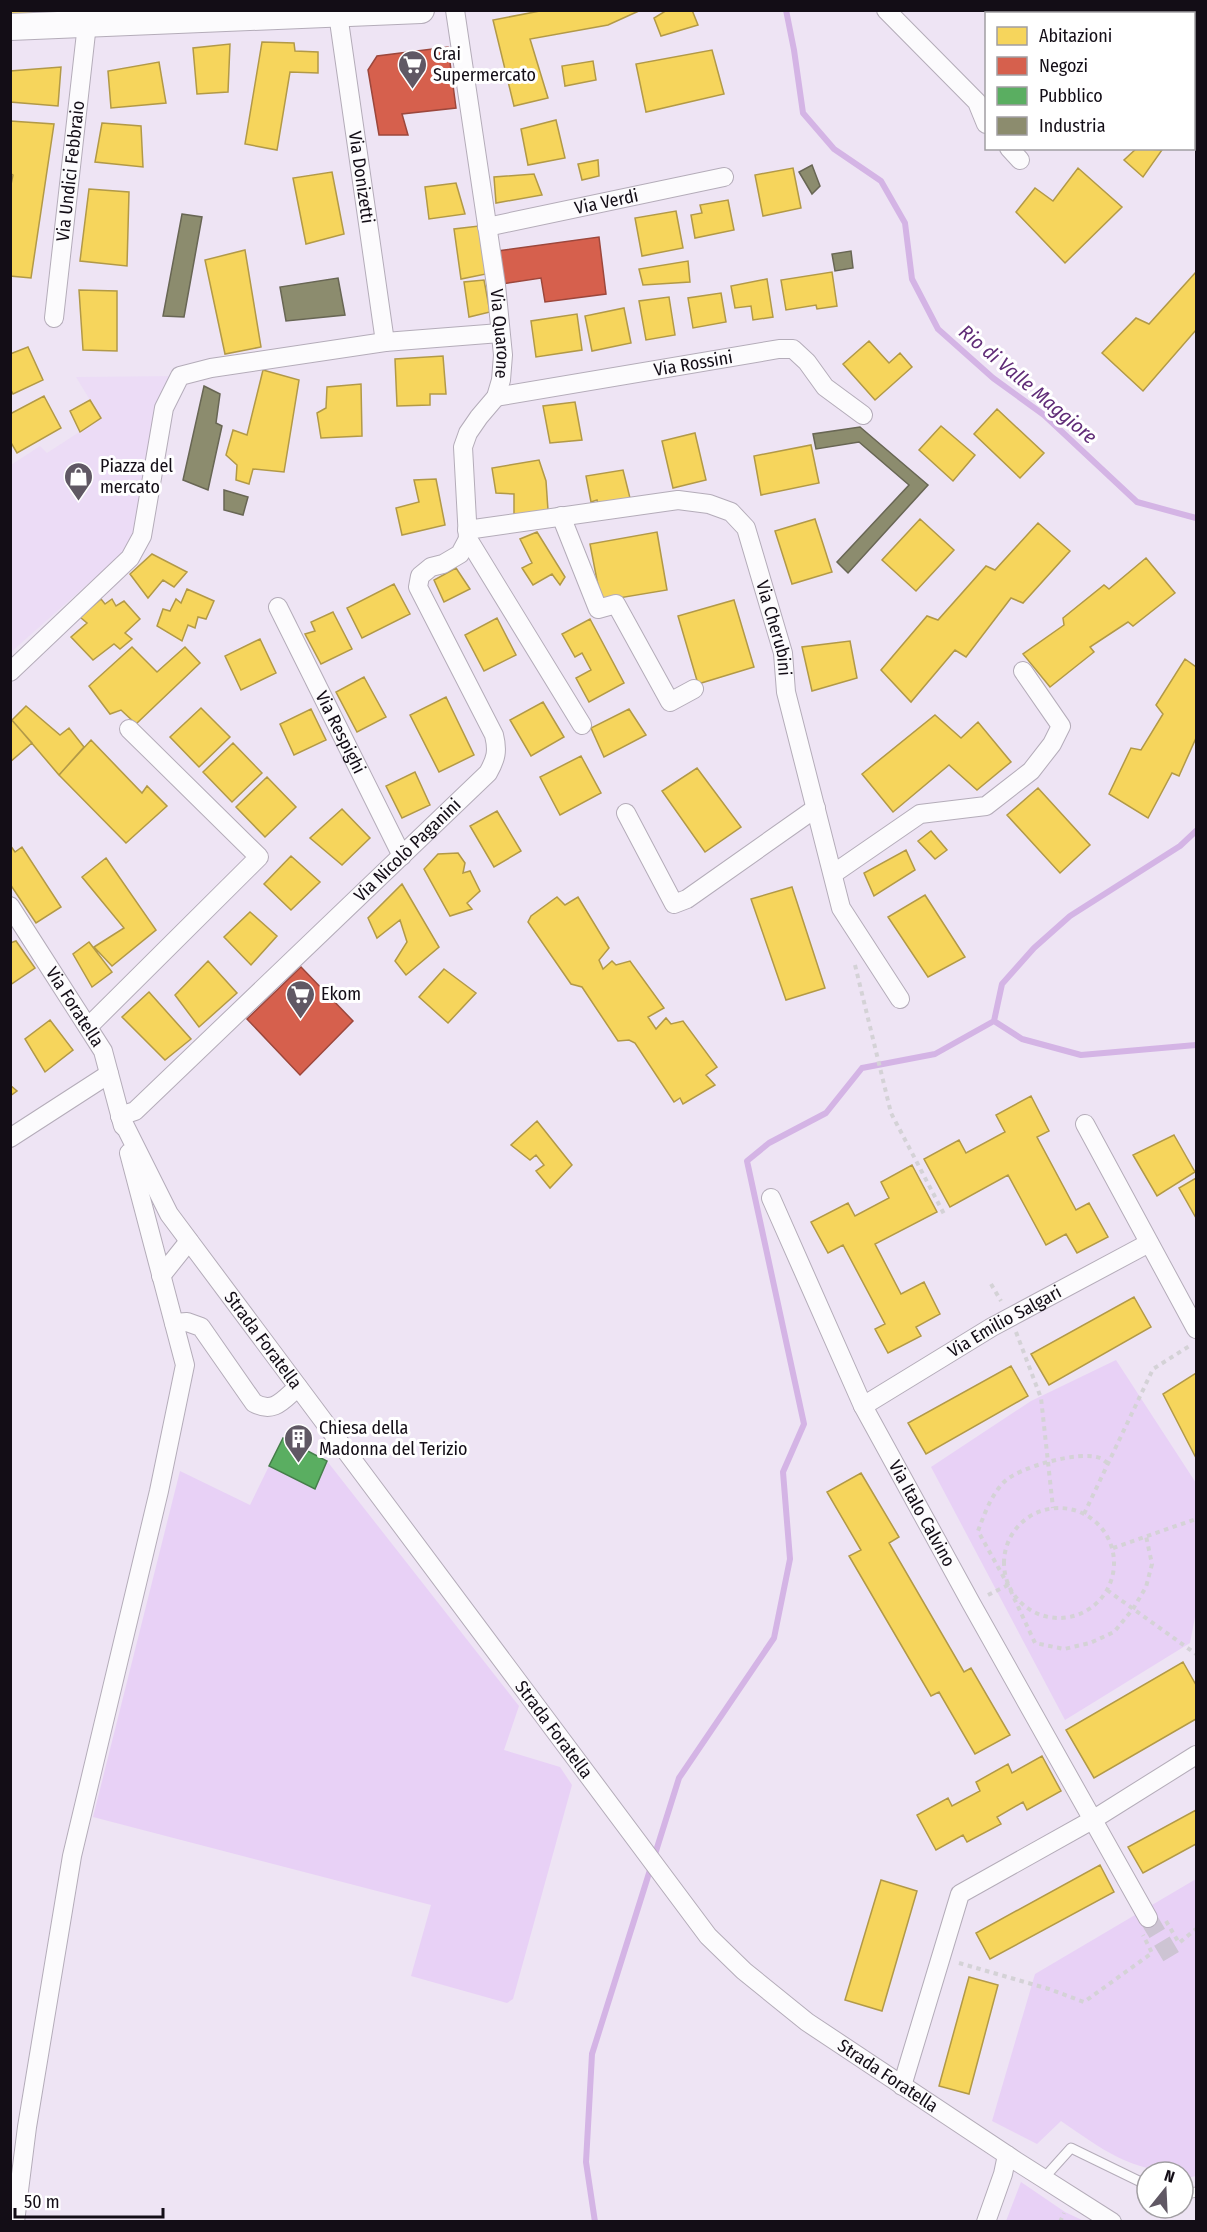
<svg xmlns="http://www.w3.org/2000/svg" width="1207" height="2232" font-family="'Fira Sans Condensed',sans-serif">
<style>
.built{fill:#ecdcf6}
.green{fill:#e8d1f6}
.homes{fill:#f6d55c;stroke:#b29947;stroke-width:1.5}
.shops{fill:#d6604d;stroke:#9c473c;stroke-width:1.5}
.public{fill:#5aae61;stroke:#457e4a;stroke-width:1.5}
.industry{fill:#8c8c6e;stroke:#686654;stroke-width:1.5}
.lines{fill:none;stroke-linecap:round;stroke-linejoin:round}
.stream{stroke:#d4b4e5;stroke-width:6}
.street-tunnel{stroke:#cdc4d3;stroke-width:18;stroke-dasharray:18 9;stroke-linecap:butt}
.lane-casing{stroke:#b4acb9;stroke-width:11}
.street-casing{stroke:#b4acb9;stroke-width:20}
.secondary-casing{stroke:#b4acb9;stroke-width:28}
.path{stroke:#d4d2d6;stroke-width:4;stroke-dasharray:4.5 4.5;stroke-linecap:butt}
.lane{stroke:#fcfbfd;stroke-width:9}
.street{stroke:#fcfbfd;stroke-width:18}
.secondary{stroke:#fcfbfd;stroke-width:26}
.labels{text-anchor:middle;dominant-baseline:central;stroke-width:6;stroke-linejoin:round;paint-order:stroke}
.poi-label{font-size:18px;fill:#130d16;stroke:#fff;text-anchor:start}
.street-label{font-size:18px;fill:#130d16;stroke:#fff}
.water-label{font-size:20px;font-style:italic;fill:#602c77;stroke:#fff}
</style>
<rect width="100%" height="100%" fill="#eee4f4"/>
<path class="built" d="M180,376L142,536L11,652V465L40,446L47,453L101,418L76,377Z"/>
<path class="green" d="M1116,1360L1196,1483V1612L1190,1643L1065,1720L931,1467L1031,1401Z
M327,1461L519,1706L504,1750L560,1767L572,1785L513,1999L507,2003L411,1976L431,1905L93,1817L180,1471L250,1505L269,1466L315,1489Z
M1196,1879V2176L1183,2179V2172C1130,2172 1102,2149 1061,2121L1037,2144L992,2121L1035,1974Z
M1021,2182L1065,2212L1084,2221H1006Z"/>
<path class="homes" d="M10,10H61V13L10,18Z
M545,10H641L608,25L530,39L548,98L514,106L493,20Z
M667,10H692L698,25L661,36L654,18Z
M1194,31L1196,34V66L1194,64Z
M262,42L294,43L295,51L318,52V73L290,72L277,150L245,144Z
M230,44L228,92L197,94L193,48Z
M712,50L724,94L646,112L636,64Z
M593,61L596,80L565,86L562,66Z
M159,62L166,103L111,108L108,71Z
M61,67L58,106L10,102V71Z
M556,120L565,158L528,165L521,129Z
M10,121L54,124L31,278L10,276V189L13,175L10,173Z
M102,123L141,126L143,167L95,162Z
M1137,148L1162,150L1143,177L1124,160Z
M598,160L599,176L582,180L578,164Z
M793,168L801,208L763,216L755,175Z
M1078,168L1122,207L1065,263L1016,212L1035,188L1053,201Z
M332,172L344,234L306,244L293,178Z
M534,174L542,195L496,203L494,177Z
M456,183L465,214L429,219L425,187Z
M89,189L129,192L127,266L80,261Z
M728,200L734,230L695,238L691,215L702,213L700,205Z
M676,211L683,248L642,256L635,218Z
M479,226L486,274L461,279L454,229Z
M245,250L261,347L225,354L205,260Z
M688,261L690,282L643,285L639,269Z
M832,272L837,306L817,309L816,305L786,310L781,280Z
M1196,272V330L1143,391L1102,353L1136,318L1149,324Z
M767,279L773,317L753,320L751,306L735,308L731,286Z
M484,280L490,312L469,317L464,282Z
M79,290L117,291V351L83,350Z
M721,293L726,322L693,328L688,298Z
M669,297L675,335L646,340L639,301Z
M624,308L631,343L592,351L585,316Z
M577,314L582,350L536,357L531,321Z
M869,341L889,363L900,353L912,367L875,400L843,364Z
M28,347L43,380L13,394L10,388V354Z
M443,356L446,394H430V405L397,406L395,359Z
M263,370L299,380L284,472L253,469L249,484L236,480L237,465L226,455L233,430L247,435Z
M361,384L362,436L321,438L317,413L326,408L327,387Z
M44,396L61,428L17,453L10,441V414Z
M90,400L101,418L80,432L70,411Z
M575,402L582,440L550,443L543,406Z
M997,409L1044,453L1020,478L974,434Z
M941,426L975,455L953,481L919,450Z
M695,433L706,480L673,488L662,441Z
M811,445L819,483L761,495L754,456Z
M539,460L546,481L548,510L514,516V494L496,493L492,468Z
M623,470L630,498L600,511L597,500L591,502L586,476Z
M436,479L445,525L402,535L396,508L419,502L414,480Z
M815,519L832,572L792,584L775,531Z
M920,519L954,550L916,591L882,560Z
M1038,523L1070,551L1023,603L1011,598L966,657L955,650L911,702L881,670L927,616L938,620L986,566L995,570Z
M537,532L565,577L560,585L552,574L533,585L522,568L532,563L520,539Z
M657,532L667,590L601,601L590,544Z
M152,554L187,572L174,587L163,580L148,598L130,574Z
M1146,558L1175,593L1133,626L1128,622L1090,647L1094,652L1050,687L1023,654L1064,625L1063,618L1104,585L1109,589Z
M456,568L470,589L444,602L434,580Z
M394,584L410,614L362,638L347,608Z
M187,589L214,601L206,619L198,617L195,628L188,625L182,641L157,626L163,609L170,611L176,599L181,603Z
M101,599L105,604L112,599L116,606L124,601L140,619L125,633L132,639L120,649L114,644L93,660L71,637L87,623L80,617Z
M734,600L754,667L698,684L678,616Z
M333,612L352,649L321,664L305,634L315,631L311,622Z
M497,618L516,655L484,671L465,635Z
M590,619L624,683L589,702L576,678L591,670L582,653L575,657L562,634Z
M260,639L276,673L241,690L225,656Z
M850,641L857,678L812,691L802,647Z
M132,647L157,672L185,647L200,663L136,724L121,710L110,714L89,686Z
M1185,659L1196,667V738L1179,776L1172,773L1148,818L1109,794L1131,748L1141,750L1163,714L1156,705Z
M364,677L386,717L357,732L336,692Z
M446,697L474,755L439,772L410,715Z
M543,702L564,737L531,756L510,720Z
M26,706L60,735L69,728L84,747L59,775L12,720Z
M201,708L230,737L199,767L170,737Z
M311,709L326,740L294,755L280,724Z
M629,709L646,735L604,757L591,728Z
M935,715L961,738L978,722L1011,762L977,790L949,765L893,812L862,774Z
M10,718L32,743L10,762Z
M91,740L142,793L147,786L167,806L126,843L59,775Z
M233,743L262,773L232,802L203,772Z
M581,756L601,793L560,815L540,777Z
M697,768L741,827L705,852L662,791Z
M415,772L430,805L402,818L386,786Z
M267,777L296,807L265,837L236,807Z
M1038,788L1090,845L1060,873L1007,815Z
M342,809L370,838L342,865L310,838Z
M497,811L521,851L494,867L470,826Z
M931,831L947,850L935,859L918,841Z
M10,845L15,852L22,847L61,907L36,923L10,884Z
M906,850L915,870L874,896L864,873Z
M458,853L465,863L463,873L470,871L480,891L467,903L472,909L450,916L424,869L438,854Z
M291,856L320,882L291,910L264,884Z
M106,858L156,930L112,966L94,947L124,928L82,877Z
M402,884L439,947L406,975L395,961L407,942L400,920L377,938L368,918Z
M792,887L825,988L786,1000L751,899Z
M925,895L965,957L928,977L888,917Z
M557,897L565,905L578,897L609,948L599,960L603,969L612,961L616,965L630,961L664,1008L648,1017L656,1029L666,1018L671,1024L683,1021L717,1067L706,1075L715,1085L683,1104L680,1098L674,1102L635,1043L629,1040L618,1041L582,987L571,984L528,922L531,916Z
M250,912L277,936L251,965L224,937Z
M16,941L35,968L10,985V943Z
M89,942L112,972L92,987L73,954Z
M208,961L237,993L199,1027L175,995Z
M444,969L476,993L448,1023L419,997Z
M149,992L191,1039L165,1060L122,1017Z
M50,1020L73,1050L45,1072L25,1039Z
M10,1085L17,1091L10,1096Z
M1031,1096L1049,1131L1037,1137L1076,1210L1089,1203L1108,1237L1077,1253L1066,1234L1046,1245L1008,1175L950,1207L924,1159L959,1140L966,1153L1005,1132L996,1115Z
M537,1121L572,1165L550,1188L536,1171L544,1165L536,1155L530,1160L511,1145Z
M1174,1135L1195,1172L1157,1196L1133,1155Z
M912,1165L937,1212L875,1244L901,1294L924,1282L940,1314L916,1327L921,1336L888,1353L875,1329L885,1324L843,1245L828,1253L811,1222L848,1203L855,1216L889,1198L881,1182Z
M1196,1178V1218L1179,1188Z
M1134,1297L1151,1327L1049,1385L1031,1354Z
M1011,1366L1028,1396L926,1454L908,1423Z
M1196,1373V1458L1163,1394Z
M861,1473L899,1537L889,1543L964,1672L971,1668L1010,1735L975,1754L939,1692L931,1696L849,1556L861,1550L827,1492Z
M1183,1662L1196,1685V1719L1094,1778L1066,1730Z
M1042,1756L1061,1791L1027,1810L1023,1802L997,1817L1001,1824L967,1842L963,1835L936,1850L917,1815L948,1798L952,1806L980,1791L976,1782L1008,1764L1012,1773Z
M1196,1810V1844L1143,1873L1128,1847Z
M1100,1865L1114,1892L990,1959L976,1933Z
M881,1880L917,1891L882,2011L845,2000Z
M969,1977L998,1985L969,2094L939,2086Z"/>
<path class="shops" d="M448,47L456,108L402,114L408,135H379L368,70L377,56Z
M599,237L606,294L545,302L541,278L502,284L498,251Z
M301,967L353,1021L300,1075L247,1019Z"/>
<path class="public" d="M283,1438L327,1461L315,1489L269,1466Z"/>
<path class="industry" d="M812,165L820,186L812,194L799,172Z
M182,214L202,217L184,317L163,316Z
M851,251L853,268L835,271L832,254Z
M338,278L345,315L286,321L280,287Z
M204,386L220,394L216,423L222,426L208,490L183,480Z
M860,427L928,485L848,573L837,562L909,485L859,442L816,449L813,434Z
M224,490L248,497L243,515L224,510Z"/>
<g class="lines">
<path class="stream" d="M786,10L794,50L803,113L834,149L881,181L905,223L912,279L938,329L993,378L1044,415L1137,502L1196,518
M1196,831L1180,846L1070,916L1034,948L1002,984L994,1021L1022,1039L1081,1055L1196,1045
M595,2222L586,2162L592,2054L679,1778L774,1638L790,1559L783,1472L804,1424L747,1161L769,1143L826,1113L862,1068L935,1054L994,1021"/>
<path class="street-tunnel" d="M1148,1918L1172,1958"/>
<defs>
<path id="lane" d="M1044,2178L1071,2148L1147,2185
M1183,2195L1196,2192"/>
<g id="street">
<path id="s1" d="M455,10L496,285L503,355L501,380L496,397L479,417L468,433L463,447L468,539L582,725"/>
<path d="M886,10L977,102L986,124"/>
<path id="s2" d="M338,14L385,342"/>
<path d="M1009,148L1020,160"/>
<path id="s3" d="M487,227L724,177"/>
<path id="s4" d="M54,318L87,24"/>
<path id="s5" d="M496,397L779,349H793L807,362L825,387L863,415"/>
<path d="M561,516L598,609L616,604L670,702L694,689"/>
<path id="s6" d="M467,530L678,500L709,504L731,512L746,528L783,653L786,692L841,908L900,999"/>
<path id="s7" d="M278,607L402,856"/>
<path d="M10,672L130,558L142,536L164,408L180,376L211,368L385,342L500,333"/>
<path d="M626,813L674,904L687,899L816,808"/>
<path d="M833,874L920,814L986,806L1031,771L1052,744L1061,726L1023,671"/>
<path id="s8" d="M10,906L103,1051L123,1126"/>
<path d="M88,1027L259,857L129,729"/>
<path id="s9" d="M120,1116L169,1214L708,1936L744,1971L807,2022L1016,2161L1112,2222"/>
<path id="s10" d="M120,1116L135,1111L488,773C496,759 498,751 494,735L418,587L420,576L431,567L443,564L460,554L468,539"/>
<path d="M1085,1124L1196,1329"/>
<path d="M10,1138L109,1074"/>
<path id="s11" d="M771,1198L863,1406L971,1603L1148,1918"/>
<path d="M161,1276L189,1241"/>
<path d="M174,1323L187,1322L201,1327L254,1403C274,1414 283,1400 298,1387"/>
<path id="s12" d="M863,1406L992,1327L1149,1243"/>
<path d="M902,2086L960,1894L1094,1819L1196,1755"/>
<path d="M15,2222L27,2127L72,1856L159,1491L185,1365L129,1153"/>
<path d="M986,2222L1003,2174L1007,2155"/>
</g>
<path id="secondary" d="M10,27L421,10"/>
</defs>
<use href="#lane" class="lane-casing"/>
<use href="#street" class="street-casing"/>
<use href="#secondary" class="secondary-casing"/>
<path class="path" d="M855,965L891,1113L944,1214
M991,1284L1001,1301
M1016,1332L1041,1398L1053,1508
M1108,1463C1105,1462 1103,1459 1100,1458C1080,1450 1019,1467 1004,1482C991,1495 984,1515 978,1531L1008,1585L1035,1643L1064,1649L1090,1643L1114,1632L1133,1609L1146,1587L1152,1564L1146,1536
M1004 1563a55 55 0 1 1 110 0a55 55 0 1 1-110 0Z
M1084,1514L1153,1369L1191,1345
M1113,1548L1196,1519
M1107,1590L1196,1654
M988,1595L1008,1585
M1166,1921L1179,1943L1196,1929
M959,1963L1049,1989L1084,2002L1152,1953L1143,1935
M1060,2222L1064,2213"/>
<use href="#lane" class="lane"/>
<use href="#street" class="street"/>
<use href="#secondary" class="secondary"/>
</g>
<defs>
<symbol id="supermarket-pin" viewBox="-11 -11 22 30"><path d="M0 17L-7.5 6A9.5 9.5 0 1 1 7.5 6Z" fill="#605864" stroke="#fff"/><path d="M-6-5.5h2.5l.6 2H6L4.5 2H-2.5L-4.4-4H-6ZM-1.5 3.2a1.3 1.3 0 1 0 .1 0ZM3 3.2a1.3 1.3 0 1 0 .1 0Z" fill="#fff"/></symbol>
<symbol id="shop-pin" viewBox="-11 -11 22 30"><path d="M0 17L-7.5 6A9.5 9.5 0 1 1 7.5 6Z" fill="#605864" stroke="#fff"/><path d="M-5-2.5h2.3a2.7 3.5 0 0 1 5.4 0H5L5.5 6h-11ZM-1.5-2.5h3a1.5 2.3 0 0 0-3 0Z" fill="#fff"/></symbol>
<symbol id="building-pin" viewBox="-11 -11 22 30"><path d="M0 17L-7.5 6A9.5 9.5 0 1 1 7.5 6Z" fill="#605864" stroke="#fff"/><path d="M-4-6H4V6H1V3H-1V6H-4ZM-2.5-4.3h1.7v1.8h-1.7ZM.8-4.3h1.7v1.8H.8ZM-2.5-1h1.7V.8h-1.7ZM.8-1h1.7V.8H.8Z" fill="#fff"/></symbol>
</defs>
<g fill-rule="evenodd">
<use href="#supermarket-pin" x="396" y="48" width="33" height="45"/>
<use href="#shop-pin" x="62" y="460" width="33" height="45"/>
<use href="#supermarket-pin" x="284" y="978" width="33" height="45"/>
<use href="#building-pin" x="282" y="1422" width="33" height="45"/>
</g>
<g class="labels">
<g class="poi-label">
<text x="433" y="54">Crai<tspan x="433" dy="21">Supermercato</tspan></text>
<text x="100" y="466">Piazza del<tspan x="100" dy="21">mercato</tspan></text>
<text x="321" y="994">Ekom</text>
<text x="319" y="1428">Chiesa della<tspan x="319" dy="21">Madonna del Terizio</tspan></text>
</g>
<g class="street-label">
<text stroke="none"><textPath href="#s4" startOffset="148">Via Undici Febbraio</textPath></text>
<text stroke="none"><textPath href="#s2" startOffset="165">Via Donizetti</textPath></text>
<text stroke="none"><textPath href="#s3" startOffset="122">Via Verdi</textPath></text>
<text stroke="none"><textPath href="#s1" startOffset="327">Via Quarone</textPath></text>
<text stroke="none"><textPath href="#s5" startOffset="200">Via Rossini</textPath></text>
<text stroke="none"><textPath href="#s6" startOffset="394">Via Cherubini</textPath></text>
<text stroke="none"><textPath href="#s7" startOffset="140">Via Respighi</textPath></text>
<text stroke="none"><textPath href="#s10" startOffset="393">Via Nicolò Paganini</textPath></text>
<text stroke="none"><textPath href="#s8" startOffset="120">Via Foratella</textPath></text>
<text stroke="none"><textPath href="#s12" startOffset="165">Via Emilio Salgari</textPath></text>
<text stroke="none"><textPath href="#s9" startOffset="267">Strada Foratella</textPath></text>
<text stroke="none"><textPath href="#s11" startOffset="350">Via Italo Calvino</textPath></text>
<text stroke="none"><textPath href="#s9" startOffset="753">Strada Foratella</textPath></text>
<text stroke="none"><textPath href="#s9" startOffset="1239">Strada Foratella</textPath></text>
</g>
<g class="water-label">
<text transform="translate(1028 384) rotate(40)">Rio di Valle Maggiore</text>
</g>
</g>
<rect width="1207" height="2232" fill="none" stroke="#130d16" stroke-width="24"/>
<rect x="985" y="12" width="210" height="138" fill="#ffffff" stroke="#a19ea2" stroke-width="1.5"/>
<rect x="997" y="27" width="30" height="18" fill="#f6d55c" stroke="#a19ea2" stroke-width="1.5"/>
<text x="1039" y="42" font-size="18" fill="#130d16">Abitazioni</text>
<rect x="997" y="57" width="30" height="18" fill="#d6604d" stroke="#a19ea2" stroke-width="1.5"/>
<text x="1039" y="72" font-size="18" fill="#130d16">Negozi</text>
<rect x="997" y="87" width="30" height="18" fill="#5aae61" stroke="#a19ea2" stroke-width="1.5"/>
<text x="1039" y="102" font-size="18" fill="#130d16">Pubblico</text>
<rect x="997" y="117" width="30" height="18" fill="#8c8c6e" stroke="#a19ea2" stroke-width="1.5"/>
<text x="1039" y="132" font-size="18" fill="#130d16">Industria</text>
<g transform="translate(1165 2190) rotate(18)"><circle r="28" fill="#ffffff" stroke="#a19ea2" stroke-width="1.5"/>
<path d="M0-4.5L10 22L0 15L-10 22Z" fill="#605864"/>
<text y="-9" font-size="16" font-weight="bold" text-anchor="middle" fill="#130d16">N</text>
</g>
<path d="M15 2208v9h148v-9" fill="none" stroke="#130d16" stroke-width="3"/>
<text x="24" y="2208" font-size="18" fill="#130d16" stroke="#ffffff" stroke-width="4.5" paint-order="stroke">50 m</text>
</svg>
